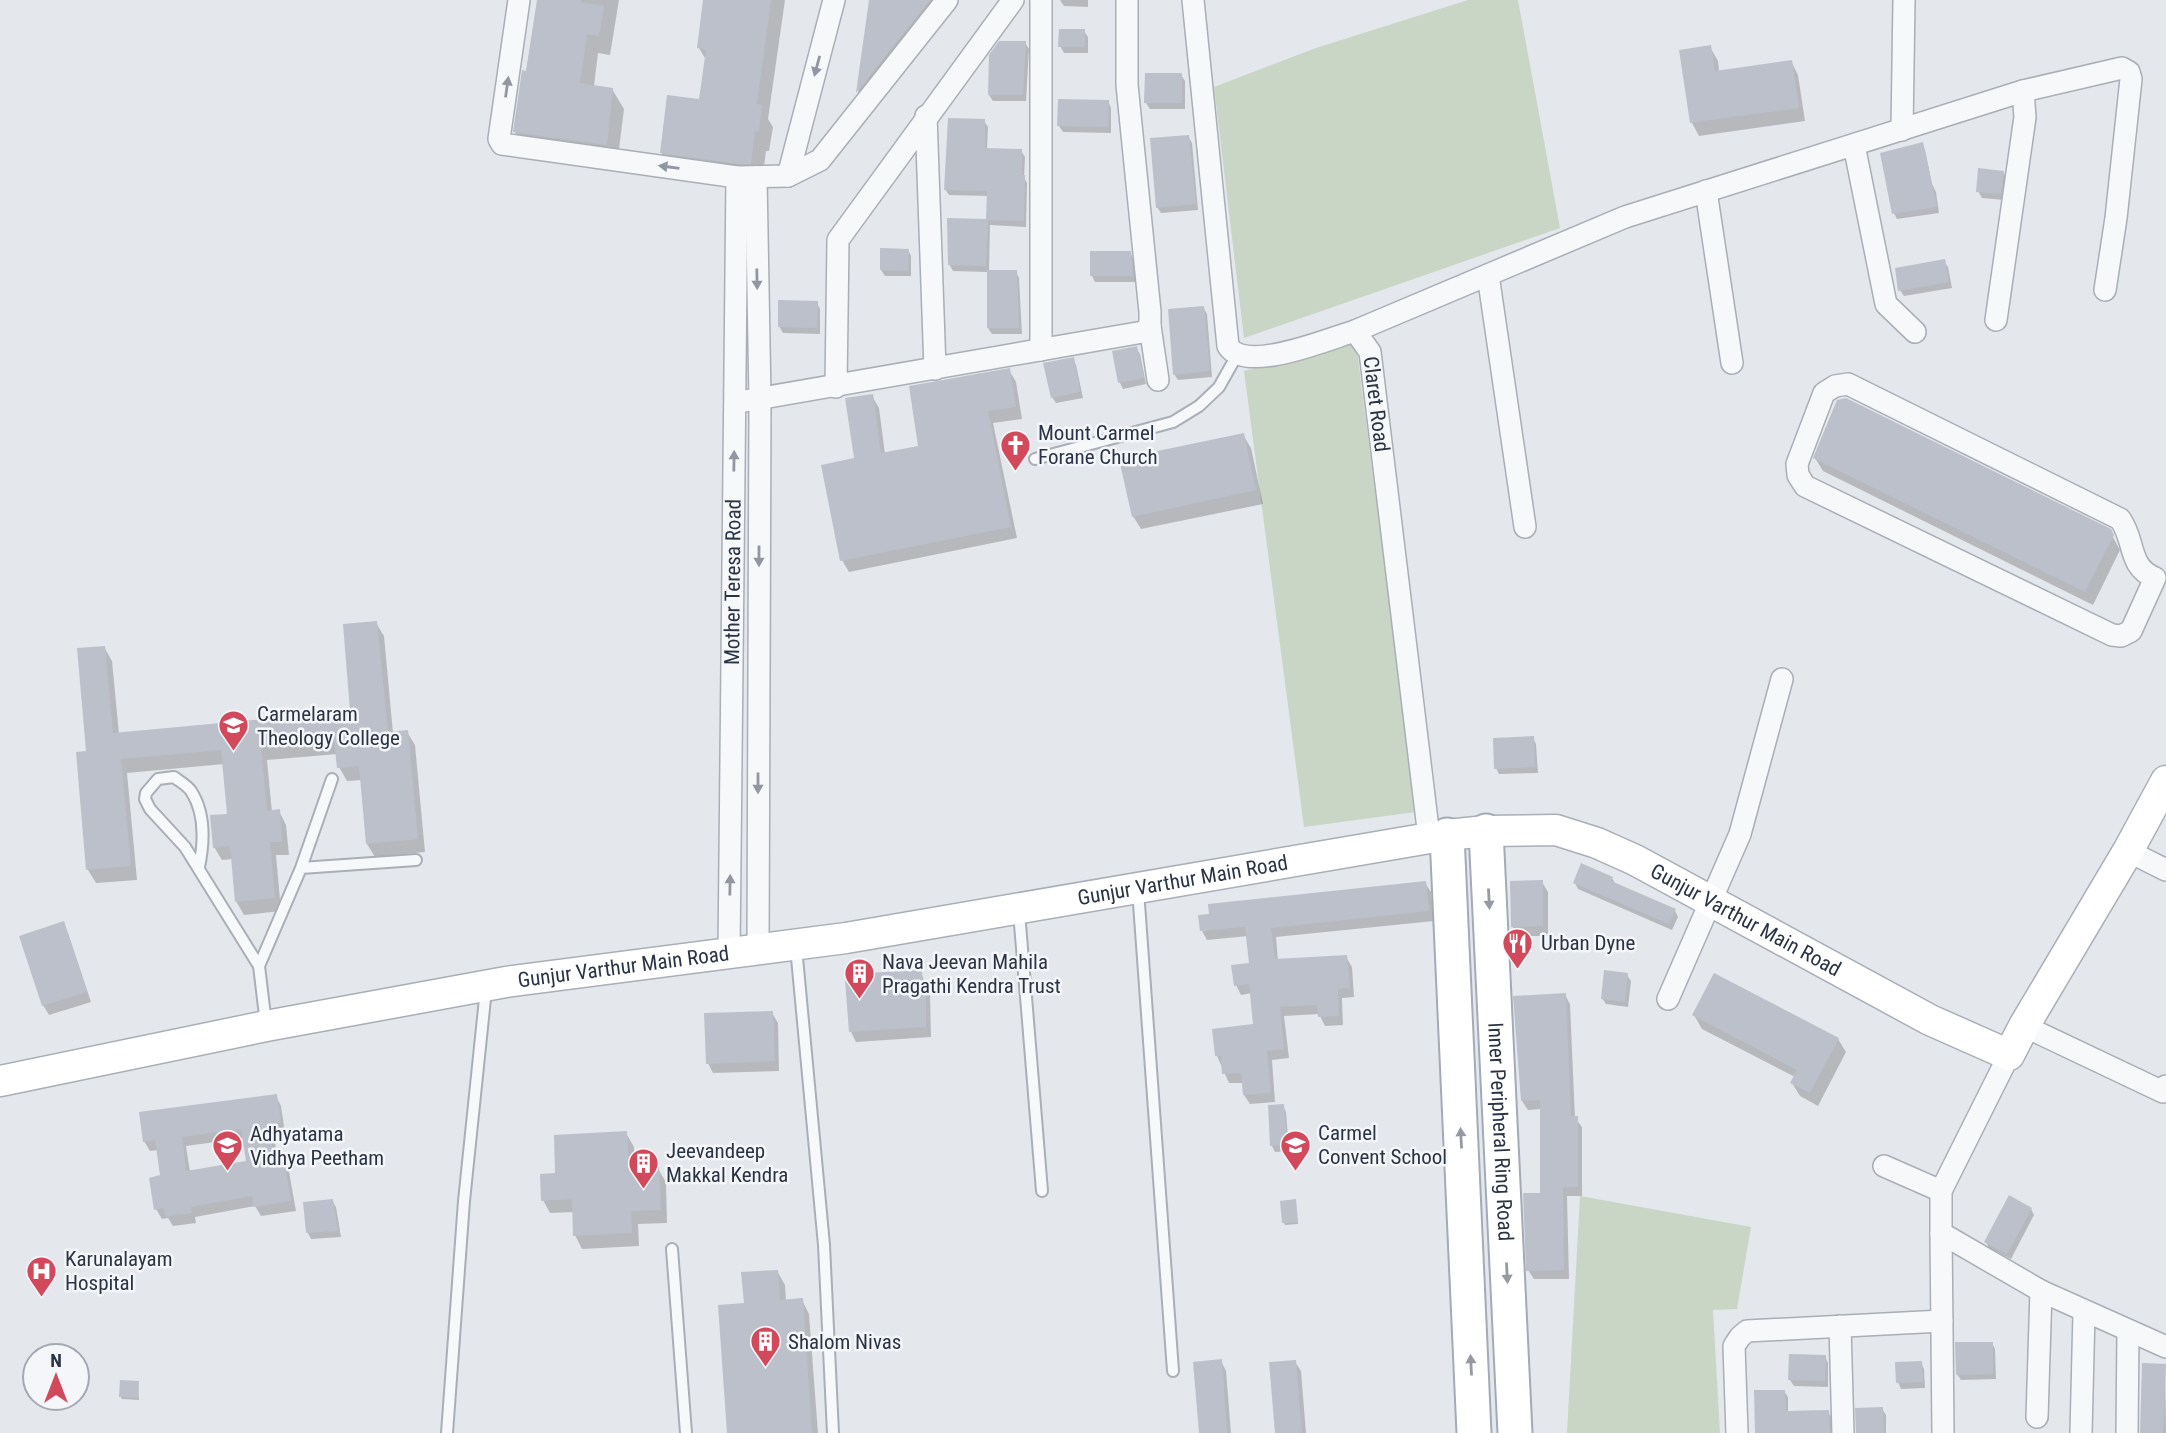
<svg xmlns="http://www.w3.org/2000/svg" width="2166" height="1433" font-family="'Roboto Condensed',sans-serif">
<style>
.green{fill:#c9d6c5}
.shadow{fill:#0003;fill-rule:evenodd}
.building{fill:#bbc0ca;fill-rule:evenodd}
.lines{fill:none;stroke-linecap:round;stroke-linejoin:round}
.lane-casing{stroke:#a9aeb7;stroke-width:14}
.street-casing{stroke:#a9aeb7;stroke-width:24}
.secondary-casing{stroke:#a9aeb7;stroke-width:33}
.primary-casing{stroke:#a3abb8;stroke-width:37}
.lane{stroke:#f7f8fa;stroke-width:10}
.street{stroke:#f7f8fa;stroke-width:21}
.secondary{stroke:#fff;stroke-width:30}
.primary{stroke:#fff;stroke-width:33}
.oneway{fill:#9196a0}
.oneway2{fill:#959aa2}
.labels{text-anchor:middle;dominant-baseline:central;stroke-width:5;stroke-linejoin:round;paint-order:stroke}
.street-label{font-size:21px;fill:#2b3445;stroke:#f4f6f9}
.poi-label{font-size:21px;fill:#2b3445;stroke:#f4f6f9;text-anchor:start}
</style>
<rect width="100%" height="100%" fill="#e4e7ec"/>
<path class="green" d="M1468,0H1518L1560,228L1244,338L1214,87L1316,48Z
M1356,343L1416,812L1304,827L1244,371Z
M1580,1196L1751,1227L1737,1309L1713,1310L1720,1433H1567Z"/>
<path class="shadow" d="M539,0H619L610,55L598,53L594,86L612,89L624,109L617,165L527,152L515,132Z
M705,0H785L768,119L773,127L769,151H766L762,183L673,173L661,152L701,101L706,60L699,48Z
M870,0H945L865,105L858,93Z
M1060,0H1088V7L1064,6Z
M1084,31L1088,37V53H1064L1060,46Z
M1025,43L1029,49L1026,101H993L989,95Z
M1710,47L1718,61L1719,72L1791,61L1798,75L1805,121L1699,136L1692,123L1681,51Z
M1181,75L1185,81V109H1150L1146,103Z
M1108,101L1111,108V133L1063,132L1059,126Z
M984,121L988,127L987,150L1021,151L1025,157L1024,178L1027,183L1026,227L990,225L989,272H1016L1019,278L1022,334H992L988,328V272L953,271L949,264L988,221L989,196L949,195L945,189Z
M1188,136L1192,143L1198,210L1161,213L1157,207Z
M1922,144L1925,150L1932,184L1936,192L1939,213L1897,219L1894,213Z
M2003,172L2007,179L2004,200L1982,198L1978,191Z
M908,250L911,256V276H885L881,270Z
M1130,252L1133,259L1136,282H1095L1092,276Z
M1944,261L1948,267L1952,288L1904,296L1900,290Z
M817,303L820,309V334L783,333L779,326Z
M1203,307L1207,314L1212,377L1178,380L1174,374Z
M1136,348L1140,354L1146,384L1123,389L1120,383L1114,352Z
M1073,359L1076,365L1083,398L1056,403L1052,397Z
M1009,370L1016,382L1022,419L993,423L1017,538L849,572L842,560L872,396L879,408L885,454L920,447Z
M1243,435L1251,448L1263,504L1141,529L1133,516Z
M1815,458L2109,530L2120,550L2093,605L1823,471Z
M376,623L384,636L393,733L407,732L415,745L425,852L375,857L367,844L362,780L347,781L339,767L338,754L267,760L272,812L279,811L286,825L289,855H276L281,911L244,915L236,901L233,859L222,860L214,847L229,815L224,764L127,773L137,880L96,883L88,870L77,754L88,753L104,647L112,661L119,734L352,713Z
M1533,738L1536,744L1538,773L1499,774L1496,768Z
M1612,878L1616,885L1675,911L1678,917L1672,930L1578,889L1575,883Z
M1542,882L1548,892V936H1518L1512,926Z
M1425,883L1431,892L1434,921L1276,937L1278,961L1346,957L1352,967L1354,997L1342,998L1343,1025L1325,1026L1319,1014L1284,1016L1289,1058L1272,1060L1275,1102L1250,1104L1244,1095V1083H1229L1217,1056L1255,1026L1252,993L1241,995L1236,985L1251,965L1248,936L1207,940L1202,931Z
M63,923L68,933L91,1002L49,1015L43,1005Z
M921,973L930,995L931,1037L856,1042L851,1032Z
M1627,975L1631,981L1628,1007L1606,1004L1602,998Z
M1565,995L1570,1004L1575,1118L1582,1127V1196H1567L1569,1279H1534L1528,1270L1542,1195V1109L1528,1110L1522,1101Z
M772,1013L778,1023L779,1071L713,1073L708,1063Z
M1694,1015L1838,1039L1846,1052L1818,1106L1800,1096L1792,1083L1795,1077L1702,1029Z
M276,1096L281,1106L285,1133L274,1135L277,1157L282,1156L288,1166L296,1211L261,1216L255,1206L195,1217L196,1223L173,1226L168,1218L162,1219L156,1209L162,1177L158,1150L150,1151L144,1141ZM245,1138L248,1162L190,1172L186,1146Z
M1283,1106L1286,1112L1289,1151L1275,1152L1272,1146Z
M626,1133L634,1147L635,1170L658,1169L666,1182L667,1223L638,1224L639,1246L582,1249L575,1235L574,1212L550,1213L543,1200L557,1175Z
M332,1201L336,1207L341,1237L311,1239L308,1233Z
M1295,1201L1298,1224L1285,1225L1284,1223Z
M2031,1209L2034,1215L2011,1259L1989,1248L1986,1242Z
M777,1271L785,1285L786,1301L802,1300L809,1314L818,1433H729L746,1305Z
M1992,1343L1995,1349L1996,1379L1961,1380L1957,1374Z
M1825,1356L1828,1363V1387L1794,1386L1790,1380Z
M1221,1361L1226,1371L1231,1433H1201Z
M1295,1362L1301,1371L1306,1433H1277Z
M1921,1363L1924,1369L1925,1388L1901,1389L1898,1382Z
M2165,1365L2166,1433H2142Z
M138,1382L139,1400L122,1399L121,1397Z
M1784,1391L1788,1397V1413L1828,1412L1832,1418V1433H1757Z
M1882,1409L1886,1415V1433H1857Z"/>
<path class="building" d="M537,0H581V2L604,6L599,36L587,34L580,83L613,88L607,145L513,132L522,70L526,71Z
M703,0H771L757,104L762,105L759,132L755,131L751,164H738L660,153L667,95L699,99L706,50L697,48Z
M869,0H930L856,93Z
M1059,29H1085V47H1058Z
M999,41H1026L1023,95H988L989,55Z
M1711,45L1715,71L1792,60L1799,108L1690,123L1679,50Z
M1145,73H1182V103H1144Z
M1058,99L1109,100L1108,127L1057,126Z
M948,118L985,119V148L1022,149V175H1025L1024,221L988,220L986,266L948,265L947,218L986,219L987,191L944,190Z
M1189,135L1196,204L1156,208L1150,138Z
M1923,142L1937,207L1892,214L1880,153Z
M1978,168L2004,171L2001,194L1976,192Z
M880,248L909,249L908,271L880,270Z
M1090,251H1131L1133,276H1090Z
M1945,259L1949,282L1898,291L1895,268Z
M987,270H1017L1019,328H987Z
M778,300L818,301L817,328L778,327Z
M1204,306L1210,371L1173,375L1168,309Z
M1137,346L1144,378L1118,383L1112,351Z
M1074,357L1080,392L1051,398L1043,363Z
M1010,368L1016,407L988,411L1011,527L840,561L821,465L854,458L845,398L873,394L881,453L918,446L909,386Z
M1846,398L2111,529L2114,535L2085,592L1813,458L1837,400Z
M1244,433L1256,490L1132,517L1119,459Z
M377,621L388,732L408,730L418,839L366,844L359,766L337,768L334,740L261,747L267,811L280,809L282,842H270L275,898L235,902L230,846L213,848L210,815L227,814L221,750L121,759L131,866L86,870L76,752L86,751L77,648L105,646L113,733L350,711L343,624Z
M1534,736L1535,767L1494,769L1493,738Z
M1581,863L1613,877L1611,881L1676,909L1669,924L1573,883Z
M1543,880V926L1511,927L1510,881Z
M1426,881L1429,911L1271,928L1275,959L1347,955L1350,988L1338,989L1339,1016L1318,1017L1317,1005L1280,1007L1284,1049L1267,1051L1271,1093L1243,1095L1241,1073L1222,1074L1221,1056H1215L1212,1029L1253,1024L1249,984L1234,986L1231,965L1249,963L1245,927L1200,931L1198,915L1209,914L1208,904Z
M64,921L87,992L42,1006L19,936Z
M919,970L922,972L923,983H926V1027L849,1032L845,980L860,979V975L867,973Z
M1604,970L1628,973L1625,1002L1601,999Z
M1714,973L1839,1038L1810,1093L1790,1083L1797,1070L1692,1015Z
M1566,993L1571,1116H1578V1187H1563L1564,1270L1526,1271L1523,1193H1540V1100L1521,1101L1513,996Z
M773,1011L775,1061L706,1064L704,1013Z
M277,1094L281,1123L269,1125L274,1156L283,1154L291,1201L253,1207L252,1196L191,1207L192,1213L165,1217L164,1208L154,1210L149,1178L160,1175L155,1140L143,1142L139,1112ZM241,1129L246,1161L186,1171L182,1137Z
M1284,1104L1287,1145L1270,1146L1268,1105Z
M627,1131L629,1168L659,1167L661,1210L631,1211L632,1233L573,1236L572,1199L541,1201L540,1174L555,1173L554,1135Z
M2009,1195L2032,1208L2007,1254L1984,1242Z
M333,1199L338,1231L306,1233L303,1202Z
M1296,1199L1298,1222L1282,1223L1280,1201Z
M778,1270L780,1300L803,1298L812,1433H727L718,1305L744,1303L741,1272Z
M1955,1342H1993V1374L1956,1375Z
M1789,1354L1826,1355L1825,1381L1788,1380Z
M1222,1359L1227,1433H1199L1193,1362Z
M1296,1360L1302,1433H1275L1269,1362Z
M1922,1361L1923,1382L1896,1383L1895,1362Z
M2142,1363L2166,1364L2163,1433H2140Z
M120,1380L139,1381L138,1398L119,1397Z
M1754,1390H1785L1786,1411L1829,1410L1830,1433H1755Z
M1883,1407L1884,1433H1856L1855,1408Z"/>
<g class="lines">
<defs>
<path id="lane" d="M1035,459L1173,422L1199,406L1219,387L1237,355
M199,867C204,843 206,814 191,791C188,786 179,781 174,777L158,779L146,793L145,799L150,809L185,847L259,966
M301,868L416,860
M1138,890L1173,1371
M1019,912L1042,1191
M796,947L824,1245L833,1433
M266,1024L259,966L301,868L332,779
M672,1249L686,1433
M447,1433L464,1201L486,989"/>
<g id="street">
<path d="M519,0L499,139L502,144L737,177L788,176L820,160L947,0"/>
<path d="M1041,0V350"/>
<path id="s1" d="M1193,0L1228,346C1246,374 1328,339 1355,331L1370,352L1429,837"/>
<path d="M926,116L935,369"/>
<path d="M1902,130L1904,0"/>
<path d="M1854,145L1886,304L1915,332"/>
<path d="M788,176L834,0"/>
<path d="M756,177L760,399L758,950"/>
<path d="M1706,191L1732,363"/>
<path d="M1488,275L1525,527"/>
<path d="M1996,320L2025,117L2023,91"/>
<path d="M1150,326L1158,380"/>
<path d="M1355,331L1625,217L2023,91L2122,68L2129,72L2131,79L2116,218L2105,290"/>
<path d="M1848,384L2120,519C2136,541 2127,566 2155,578L2131,631L2121,636L2112,635L1805,486L1798,475L1797,464L1824,393L1835,386Z"/>
<path d="M836,387L838,240L1013,0"/>
<path d="M745,401L1143,332L1150,326V312L1127,85V0"/>
<path d="M2128,851L2166,870"/>
<path id="s2" d="M729,953L737,177"/>
<path d="M1668,999L1740,834L1782,679"/>
<path d="M2024,1026L2163,1092L2166,1086"/>
<path d="M2009,1055L1941,1191V1233L2041,1291L2166,1347"/>
<path d="M1884,1166L1941,1191"/>
<path d="M1941,1233L1943,1433"/>
<path d="M1840,1326L1843,1433"/>
<path d="M2037,1417L2041,1291"/>
<path d="M1737,1433L1734,1346L1740,1337L1747,1331L1942,1321"/>
<path d="M2081,1433L2084,1313"/>
<path d="M2127,1433L2128,1331"/>
</g>
<g id="secondary">
<path id="s3" d="M0,1081L266,1026L506,982L846,938L1447,835L1486,831L1556,830L1597,843L1635,860L1930,1020L2009,1055L2024,1026L2128,851L2166,781"/>
</g>
<g id="primary">
<path id="s4" d="M1486,831L1515,1433"/>
<path d="M1447,835L1474,1433"/>
</g>
</defs>
<use href="#lane" class="lane-casing"/>
<use href="#street" class="street-casing"/>
<use href="#secondary" class="secondary-casing"/>
<use href="#primary" class="primary-casing"/>
<use href="#lane" class="lane"/>
<use href="#street" class="street"/>
<use href="#secondary" class="secondary"/>
<use href="#primary" class="primary"/>
</g>
<defs><path id="oneway-solid" d="M-6-.8H1V-3.2L6.5 0L1 3.2V.8H-6Z" transform="scale(1.75)"/></defs>
<g class="oneway">
<use href="#oneway-solid" transform="translate(817 66) rotate(105)"/>
<use href="#oneway-solid" transform="translate(507 87) rotate(-82)"/>
<use href="#oneway-solid" transform="translate(669 167) rotate(-172)"/>
<use href="#oneway-solid" transform="translate(757 279) rotate(89)"/>
<use href="#oneway-solid" transform="translate(734 461) rotate(-89)"/>
<use href="#oneway-solid" transform="translate(759 556) rotate(90)"/>
<use href="#oneway-solid" transform="translate(758 783) rotate(90)"/>
<use href="#oneway-solid" transform="translate(730 885) rotate(-89)"/>
</g>
<g class="oneway2">
<use href="#oneway-solid" transform="translate(1489 899) rotate(87)"/>
<use href="#oneway-solid" transform="translate(1461 1138) rotate(-93)"/>
<use href="#oneway-solid" transform="translate(1507 1273) rotate(87)"/>
<use href="#oneway-solid" transform="translate(1471 1365) rotate(-93)"/>
</g>
<defs>
<symbol id="church-pin" viewBox="-11 -11 22 30"><path d="M0 17L-7.5 6A9.5 9.5 0 1 1 7.5 6Z" fill="#d1495b" stroke="#f4f6f9"/><path d="M-1.2-6h2.4v3.5h3.3v2.4h-3.3V6h-2.4V-.1h-3.3v-2.4h3.3Z" fill="#fff"/></symbol>
<symbol id="university-pin" viewBox="-11 -11 22 30"><path d="M0 17L-7.5 6A9.5 9.5 0 1 1 7.5 6Z" fill="#d1495b" stroke="#f4f6f9"/><path d="M0-5L7-2L0 1L-7-2ZM-4 1L0 2.5L4 1V4Q0 6-4 4Z" fill="#fff"/></symbol>
<symbol id="restaurant-pin" viewBox="-11 -11 22 30"><path d="M0 17L-7.5 6A9.5 9.5 0 1 1 7.5 6Z" fill="#d1495b" stroke="#f4f6f9"/><path d="M-5-6h1v4h1v-4h1v4h1v-4h1v5L-1.5 .5V6h-2V.5L-5-1ZM5-6V6H3V1.5H1.5Q1.5-4 5-6Z" fill="#fff"/></symbol>
<symbol id="building-pin" viewBox="-11 -11 22 30"><path d="M0 17L-7.5 6A9.5 9.5 0 1 1 7.5 6Z" fill="#d1495b" stroke="#f4f6f9"/><path d="M-4-6H4V6H1V3H-1V6H-4ZM-2.5-4.3h1.7v1.8h-1.7ZM.8-4.3h1.7v1.8H.8ZM-2.5-1h1.7V.8h-1.7ZM.8-1h1.7V.8H.8Z" fill="#fff"/></symbol>
<symbol id="school-pin" viewBox="-11 -11 22 30"><path d="M0 17L-7.5 6A9.5 9.5 0 1 1 7.5 6Z" fill="#d1495b" stroke="#f4f6f9"/><path d="M0-5L7-2L0 1L-7-2ZM-4 1L0 2.5L4 1V4Q0 6-4 4Z" fill="#fff"/></symbol>
<symbol id="hospital-pin" viewBox="-11 -11 22 30"><path d="M0 17L-7.5 6A9.5 9.5 0 1 1 7.5 6Z" fill="#d1495b" stroke="#f4f6f9"/><path d="M-5-5h3v3.5h4V-5h3V5h-3V1.5h-4V5h-3Z" fill="#fff"/></symbol>
</defs>
<g fill-rule="evenodd">
<use href="#church-pin" x="998" y="428" width="35" height="47"/>
<use href="#university-pin" x="216" y="708" width="35" height="47"/>
<use href="#restaurant-pin" x="1500" y="926" width="35" height="47"/>
<use href="#building-pin" x="842" y="956" width="35" height="47"/>
<use href="#school-pin" x="1278" y="1128" width="35" height="47"/>
<use href="#school-pin" x="210" y="1128" width="35" height="47"/>
<use href="#building-pin" x="626" y="1146" width="35" height="47"/>
<use href="#hospital-pin" x="24" y="1254" width="35" height="47"/>
<use href="#building-pin" x="748" y="1324" width="35" height="47"/>
</g>
<g class="labels">
<g class="street-label">
<text stroke="none"><textPath href="#s1" startOffset="560">Claret Road</textPath></text>
<text stroke="none"><textPath href="#s2" startOffset="371">Mother Teresa Road</textPath></text>
<text stroke="none"><textPath href="#s3" startOffset="1200">Gunjur Varthur Main Road</textPath></text>
<text stroke="none"><textPath href="#s3" startOffset="1788">Gunjur Varthur Main Road</textPath></text>
<text stroke="none"><textPath href="#s3" startOffset="634">Gunjur Varthur Main Road</textPath></text>
<text stroke="none"><textPath href="#s4" startOffset="301">Inner Peripheral Ring Road</textPath></text>
</g>
<g class="poi-label">
<text x="1038" y="433">Mount Carmel<tspan x="1038" dy="24">Forane Church</tspan></text>
<text x="257" y="714">Carmelaram<tspan x="257" dy="24">Theology College</tspan></text>
<text x="1541" y="943">Urban Dyne</text>
<text x="882" y="962">Nava Jeevan Mahila<tspan x="882" dy="24">Pragathi Kendra Trust</tspan></text>
<text x="1318" y="1133">Carmel<tspan x="1318" dy="24">Convent School</tspan></text>
<text x="250" y="1134">Adhyatama<tspan x="250" dy="24">Vidhya Peetham</tspan></text>
<text x="666" y="1151">Jeevandeep<tspan x="666" dy="24">Makkal Kendra</tspan></text>
<text x="65" y="1259">Karunalayam<tspan x="65" dy="24">Hospital</tspan></text>
<text x="788" y="1342">Shalom Nivas</text>
</g>
</g>
<g transform="translate(56 1377)"><circle r="33" fill="#f4f6f9" stroke="#a4a8b1" stroke-width="2"/>
<path d="M0-5L12 26L0 18L-12 26Z" fill="#d1495b"/>
<text y="-10" font-size="19" font-weight="bold" text-anchor="middle" fill="#2b3445">N</text>
</g>
</svg>
